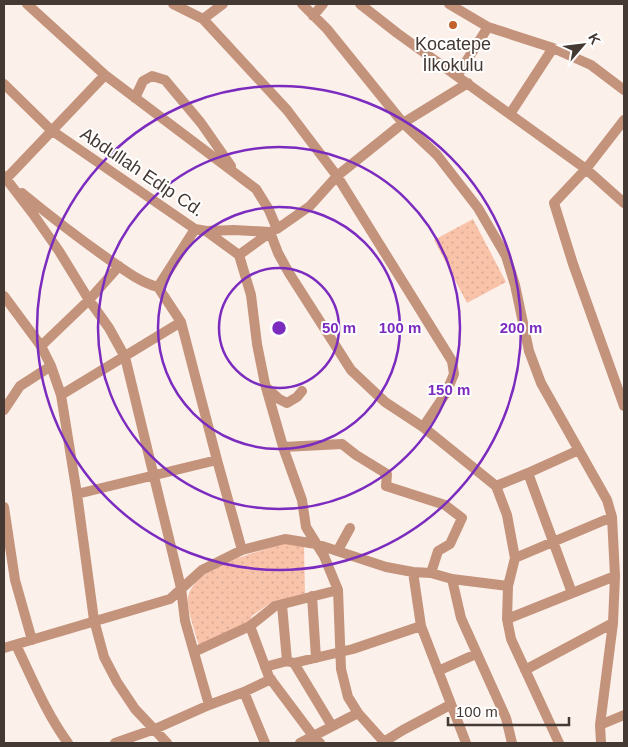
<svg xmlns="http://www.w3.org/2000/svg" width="628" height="747" font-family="Helvetica,sans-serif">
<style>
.park{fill:url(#park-dots)}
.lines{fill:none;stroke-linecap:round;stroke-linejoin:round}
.minor{stroke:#c4937b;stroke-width:10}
.ring{fill:none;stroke:#7b2cbf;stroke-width:2.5}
.poi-dot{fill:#c46029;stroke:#fff;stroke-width:2}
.labels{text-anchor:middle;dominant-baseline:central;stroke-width:4;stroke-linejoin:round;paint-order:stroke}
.poi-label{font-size:18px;fill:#443933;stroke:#fff}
.street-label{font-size:18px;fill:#443933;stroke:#fff}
.centre{fill:#7b2cbf;stroke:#fff;stroke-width:2.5}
.ring-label{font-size:15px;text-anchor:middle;font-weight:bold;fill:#7b2cbf;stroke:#fff;stroke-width:4;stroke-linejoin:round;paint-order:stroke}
</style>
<defs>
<pattern id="park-dots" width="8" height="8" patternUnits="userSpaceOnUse" patternTransform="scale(1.25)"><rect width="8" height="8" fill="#f9c3aa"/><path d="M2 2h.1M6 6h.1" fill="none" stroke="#d7a893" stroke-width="1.8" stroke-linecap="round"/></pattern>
</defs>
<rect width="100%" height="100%" fill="#fcf0eb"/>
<path class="park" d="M473,219L506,282L467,303L434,240Z
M286,543L304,545L305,594L269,604L252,616L246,627L200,649C196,635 190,619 188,604C184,568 259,552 286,543Z"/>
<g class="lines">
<path class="minor" d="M27,4L105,75L256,189L269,210L277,229L310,206L337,176L403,123L468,83
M173,4L203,19L287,110L337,176L452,361L454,374L446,393L423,427
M302,4L327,29L403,123L437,155L478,208L506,256L515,285L529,351L541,383L607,500L612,517L615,576L613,623L600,725L601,743
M360,4L397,33L586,169L624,203
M449,4L488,27L553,48L591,65L624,90
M313,16L323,4
M203,19L223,4
M457,76L488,27
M4,84L51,130L195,229L206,231L234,230L270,232L278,253L289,273L351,370L385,402L423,427L496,486L507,515L515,558L508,586L507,619L511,639L559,743
M135,98L143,81L152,76L165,80L201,123L231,166
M510,114L553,48
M624,120L586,169L554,203L573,264L624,406
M4,176L33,214L59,251L89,300L109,328L125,357L181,588L185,621L209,705
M4,181L105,75
M22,193C51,217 80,239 111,261C126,271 141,283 158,287L181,322L217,460L242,550
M206,231L239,255
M272,231L239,255L251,295L257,344L265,384L284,450L302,500L306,527L324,556L338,590L341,669L348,697L358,713L384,742
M158,287L195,229
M4,296L41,346L51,366L20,386L4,410
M41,346L89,300L119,266
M51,366L61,395L77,494L94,620L104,657L117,682L135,709L167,743
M267,388L279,399L287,403L297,397L302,391
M61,395L181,322
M283,447L342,444L356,455L387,474L386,486L445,505L462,518L450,544L438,551L431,573
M528,473L579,450
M496,486L528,473L572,593
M77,494L217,460
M4,507L15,580L32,640
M338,550L350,528
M515,558L612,517
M413,572L421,626L466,743
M452,579L461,618L506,718L512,743
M312,596L316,658
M282,605L287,661
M507,619L615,576
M16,645C32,678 46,713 68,743
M4,648L170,599L202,570L242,550L285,539L316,544L386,567L413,572L431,573L452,579L508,586
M194,652L250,626
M294,663L332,726
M265,667L287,661L294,663L353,649L421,626
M525,670L613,623
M438,671L476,654
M244,692L265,743
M600,725L624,715
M115,743L155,729L209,705L244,692L271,679
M300,743L358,713
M320,743L314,737L269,677L250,626L275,606L338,590
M382,743L403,730L450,705"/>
</g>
<g class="ring">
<circle cx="279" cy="328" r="60"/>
<circle cx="279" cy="328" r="121"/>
<circle cx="279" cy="328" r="181"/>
<circle cx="279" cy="328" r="242"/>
</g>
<circle class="poi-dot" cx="453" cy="25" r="5"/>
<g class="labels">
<g class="poi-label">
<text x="453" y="44">Kocatepe<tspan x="453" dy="21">İlkokulu</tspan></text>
</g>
<g class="street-label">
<text transform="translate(142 172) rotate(34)">Abdullah Edip Cd.</text>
</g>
</g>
<circle cx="279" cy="328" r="8" class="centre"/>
<g class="ring-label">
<text x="339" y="333">50 m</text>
<text x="400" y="333">100 m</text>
<text x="521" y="333">200 m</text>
<text x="449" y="395">150 m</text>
</g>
<rect width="628" height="747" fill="none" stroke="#443933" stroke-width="10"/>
<g transform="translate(583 45) rotate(62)" stroke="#ffffff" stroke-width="4" paint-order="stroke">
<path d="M0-4L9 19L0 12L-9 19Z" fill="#443933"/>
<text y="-8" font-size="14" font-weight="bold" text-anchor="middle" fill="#443933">K</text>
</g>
<path d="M448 717v8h121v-8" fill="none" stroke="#443933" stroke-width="2.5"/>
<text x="456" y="717" font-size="15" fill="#443933" stroke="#ffffff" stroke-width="4" paint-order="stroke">100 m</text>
</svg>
